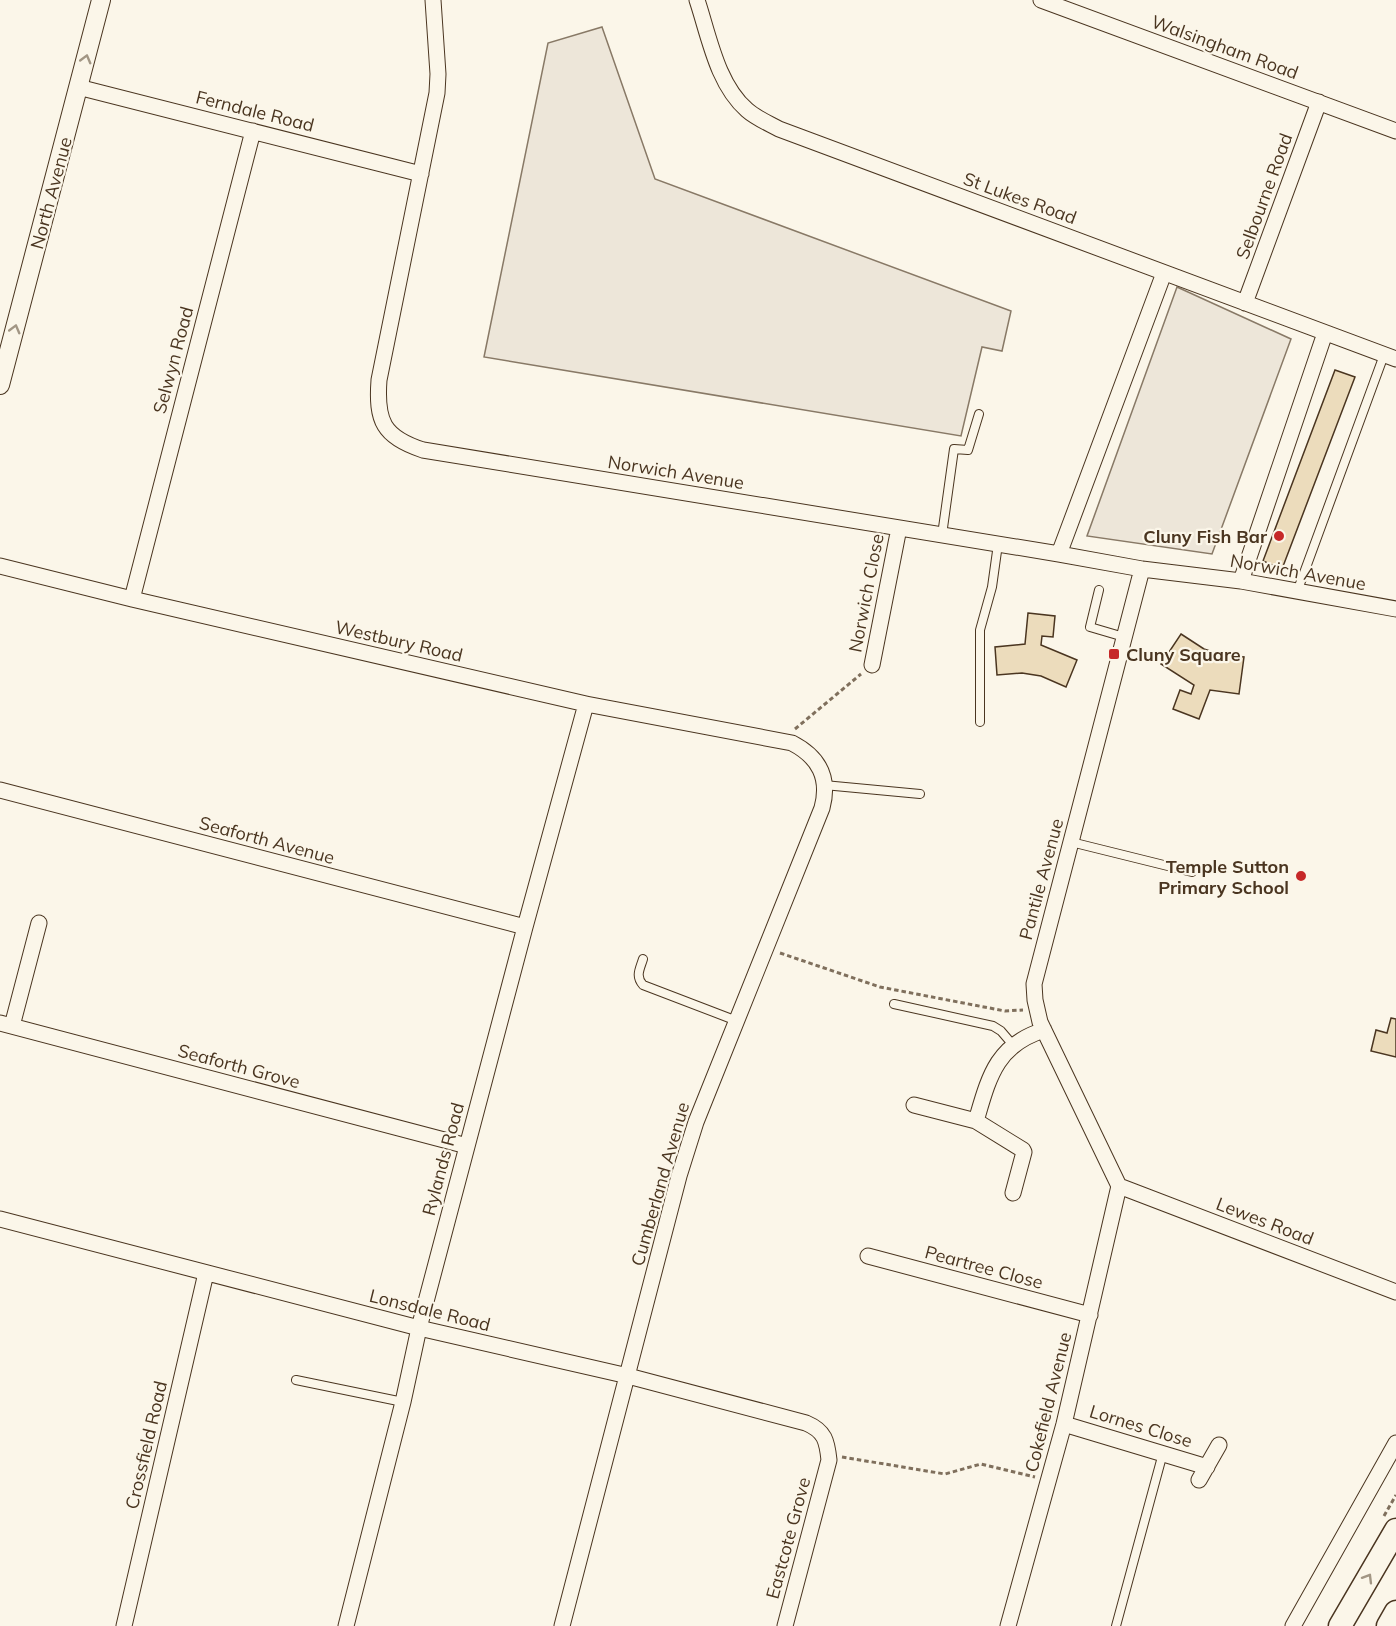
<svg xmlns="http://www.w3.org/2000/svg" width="1396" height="1626" font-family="Mulish,sans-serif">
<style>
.green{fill:#ede6d9;stroke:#887966;stroke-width:1.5}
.building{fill:#ecdcbc;stroke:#4a3520;stroke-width:1.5}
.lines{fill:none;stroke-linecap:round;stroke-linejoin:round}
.service-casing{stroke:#4a3520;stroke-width:10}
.minor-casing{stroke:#4a3520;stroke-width:17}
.tertiary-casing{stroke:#4a3520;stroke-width:20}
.primary-casing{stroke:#4a3520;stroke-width:25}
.path{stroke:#7f6f5c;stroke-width:3;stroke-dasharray:4.5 3;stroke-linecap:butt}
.service{stroke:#fbf6e9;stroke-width:8}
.minor{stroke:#fbf6e9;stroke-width:15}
.tertiary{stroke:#fbf6e9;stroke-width:18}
.primary{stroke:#fbf6e9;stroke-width:22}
.oneway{stroke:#a29684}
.poi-dot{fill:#c62828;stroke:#fbf6e9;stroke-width:2}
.labels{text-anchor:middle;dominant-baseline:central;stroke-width:4.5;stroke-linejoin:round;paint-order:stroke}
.street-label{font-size:18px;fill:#4a3520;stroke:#fbf6e9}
.poi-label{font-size:18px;font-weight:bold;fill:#4a3520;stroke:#fbf6e9;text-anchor:end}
</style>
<rect width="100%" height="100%" fill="#fbf6e9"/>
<path class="green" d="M602,27L655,179L1011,311L1002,351L982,347L961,436L484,357L548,43Z
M1177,287L1291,339L1212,554L1087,536Z"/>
<path class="building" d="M1335,370L1355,377L1282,569L1263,561Z
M1028,613L1055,616L1053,637L1042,636L1041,645L1077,660L1066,687L1041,676L1022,673L997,675L995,647L1025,644Z
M1181,634L1204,649L1219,654L1244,657L1239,694L1210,690L1199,719L1173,709L1180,690L1191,694L1194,685L1161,664Z
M1391,1018L1396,1019V1057L1371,1051L1376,1030L1387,1033Z"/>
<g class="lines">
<defs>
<path id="service" d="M942,535L954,449L968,450L979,414
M1099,590L1090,627L1124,637
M1297,592L1384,355
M980,722V630L992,587L998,544
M824,785L920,794
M1071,842L1192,872
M643,959C640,969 635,976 643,985L737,1021
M894,1004L993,1026L1001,1031L1013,1045
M296,1380L403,1402
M1116,1626L1163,1453"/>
<path id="minor" d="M433,0L438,74L437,93L379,380C376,421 383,437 423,450L1059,554L1142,569L1241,581L1396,609
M697,0C709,36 717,84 747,110C756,118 768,123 779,129L1396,359
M1041,0L1396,131
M78,87L421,174
M1245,303L1319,102
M1059,554L1164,273
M0,566L132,599L586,704L792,743C819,757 830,778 822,808L696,1122L679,1176L562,1626
M1241,581L1325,333
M132,599L253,131
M872,665L899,528
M0,790L525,927
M0,1023L467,1146
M12,1026L39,923
M914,1105L976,1121L1023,1150L1024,1152L1013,1193
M976,1121C989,1077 996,1045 1044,1030
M1119,1186L1040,1022L1035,1000L1034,984L1142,569
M1119,1186L1396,1292
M0,1219L419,1328L628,1376L806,1423C825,1431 827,1441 829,1460L785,1626
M868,1256L1090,1315
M1064,1424L1207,1467
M1199,1480L1219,1445
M124,1626L206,1273
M346,1626L403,1402L419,1328L525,927L586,704
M1008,1626L1064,1424L1119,1186
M1293,1626L1396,1443"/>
<path id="tertiary" d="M0,385L101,0"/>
<path id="primary" d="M1340,1626L1396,1530
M1388,1626L1396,1612"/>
</defs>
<use href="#service" class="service-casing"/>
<use href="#minor" class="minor-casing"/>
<use href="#tertiary" class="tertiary-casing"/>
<use href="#primary" class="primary-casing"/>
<path class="path" d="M795,729L861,674
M780,953L880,987L1005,1011L1023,1010
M842,1457L945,1474L981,1464L1035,1477
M1384,1516L1396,1495"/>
<use href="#service" class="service"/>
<use href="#minor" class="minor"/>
<use href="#tertiary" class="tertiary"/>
<use href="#primary" class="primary"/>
</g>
<defs><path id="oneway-chevron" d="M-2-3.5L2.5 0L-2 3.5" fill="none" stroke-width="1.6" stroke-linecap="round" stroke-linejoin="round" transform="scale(1.5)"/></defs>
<g class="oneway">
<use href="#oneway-chevron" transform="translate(86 59) rotate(-75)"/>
<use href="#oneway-chevron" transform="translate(15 329) rotate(-75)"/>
<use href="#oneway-chevron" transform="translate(1368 1578) rotate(-59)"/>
</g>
<g class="poi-dot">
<circle cx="1279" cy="536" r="6"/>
<rect x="1108" y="648" width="12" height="12" rx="3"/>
<circle cx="1301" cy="876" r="6"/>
</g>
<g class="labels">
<g class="street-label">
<text transform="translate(1225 47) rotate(20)">Walsingham Road</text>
<text transform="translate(255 111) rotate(14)">Ferndale Road</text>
<text transform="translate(51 193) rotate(-75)">North Avenue</text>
<text transform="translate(1264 196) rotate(-70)">Selbourne Road</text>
<text transform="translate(1020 198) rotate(20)">St Lukes Road</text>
<text transform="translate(173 360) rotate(-75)">Selwyn Road</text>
<text transform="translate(676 472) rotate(9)">Norwich Avenue</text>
<text transform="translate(1298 572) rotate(10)">Norwich Avenue</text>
<text transform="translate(866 593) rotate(-79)">Norwich Close</text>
<text transform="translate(399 641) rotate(13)">Westbury Road</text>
<text transform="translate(267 840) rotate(15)">Seaforth Avenue</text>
<text transform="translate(1041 879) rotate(-75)">Pantile Avenue</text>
<text transform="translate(239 1066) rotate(15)">Seaforth Grove</text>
<text transform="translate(443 1159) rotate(-75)">Rylands Road</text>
<text transform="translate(660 1184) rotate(-74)">Cumberland Avenue</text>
<text transform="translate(1265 1221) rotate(21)">Lewes Road</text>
<text transform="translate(984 1267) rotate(15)">Peartree Close</text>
<text transform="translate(430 1310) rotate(14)">Lonsdale Road</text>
<text transform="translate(1048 1402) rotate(-76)">Cokefield Avenue</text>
<text transform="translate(1141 1426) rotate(17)">Lornes Close</text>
<text transform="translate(146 1445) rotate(-77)">Crossfield Road</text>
<text transform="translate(788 1538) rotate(-75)">Eastcote Grove</text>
</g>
<g class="poi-label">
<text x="1267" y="536">Cluny Fish Bar</text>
<text x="1126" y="654" text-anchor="start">Cluny Square</text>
<text x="1289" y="866">Temple Sutton<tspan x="1289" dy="21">Primary School</tspan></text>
</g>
</g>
</svg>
